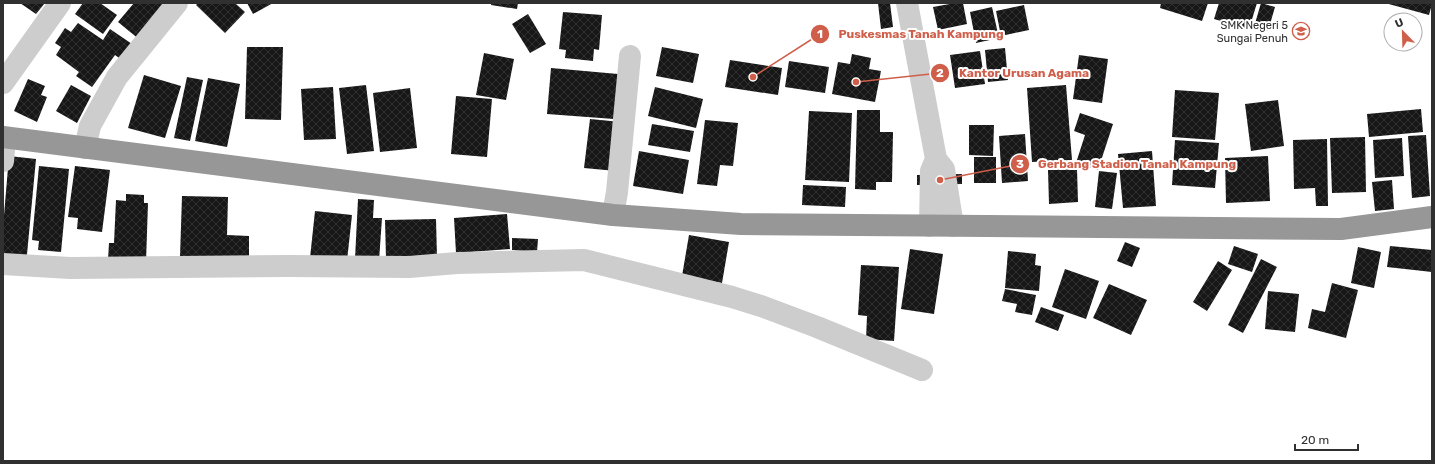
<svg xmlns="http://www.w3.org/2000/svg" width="1435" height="464" font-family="Rubik,sans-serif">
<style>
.building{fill:url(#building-cross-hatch)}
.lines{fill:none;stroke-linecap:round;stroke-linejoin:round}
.minor{stroke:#cdcdcd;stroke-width:22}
.highway{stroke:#979797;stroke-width:22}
.labels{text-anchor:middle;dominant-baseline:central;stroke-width:4;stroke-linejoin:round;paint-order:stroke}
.poi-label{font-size:11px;fill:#303030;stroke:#fff;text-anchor:end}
.leader{fill:none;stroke:#cf5f4a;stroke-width:1.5}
.callout-dot{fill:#cf5f4a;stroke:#fff;stroke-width:1.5}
.mark-label{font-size:12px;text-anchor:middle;font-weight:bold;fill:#fff}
.callout-label{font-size:12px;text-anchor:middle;font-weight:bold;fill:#cf5f4a;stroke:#fff;stroke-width:4;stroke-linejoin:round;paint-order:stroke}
</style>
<defs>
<pattern id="building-cross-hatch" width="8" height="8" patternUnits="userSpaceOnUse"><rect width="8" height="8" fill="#171717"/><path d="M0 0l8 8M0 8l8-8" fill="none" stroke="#303030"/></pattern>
</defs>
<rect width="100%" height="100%" fill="#fff"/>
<path class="building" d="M20,3H45L36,14Z
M83,3H100L117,15L103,34L75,14Z
M134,3H165L140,40L118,22Z
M198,3H237L236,4L245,12L225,33L196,5Z
M247,3H273L253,14Z
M491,3H518L517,9L491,5Z
M878,3H890L893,27L881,29Z
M955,3H963L967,24L938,30L933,7Z
M1161,3H1208L1202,21L1160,8Z
M1219,3H1257L1249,29L1214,19Z
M1261,3L1275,7L1268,31L1254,27Z
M1385,3H1432V4L1429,15Z
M1024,5L1029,30L1001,36L996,11Z
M992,7L999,38L976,43L970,12Z
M563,12L602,15L599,50L594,49L593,61L565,58L566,50L559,49Z
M528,14L546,44L530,53L512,24Z
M78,23L103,40L110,29L132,44L122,60L115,55L92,87L76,76L79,72L56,55L61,47L55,43L65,28L71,32Z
M247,47H283L281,120L245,119Z
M662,47L699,54L693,83L656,76Z
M1005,48L1008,80L988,82L985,50Z
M980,51L985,84L955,88L950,55Z
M484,53L514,59L506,100L476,95Z
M852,54L871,58L869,69L881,71L875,102L832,94L838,62L850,64Z
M1079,55L1108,59L1102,103L1073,99Z
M730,60L782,68L778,95L725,87Z
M789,61L829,67L825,93L785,87Z
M551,68L618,74L614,119L547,114Z
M144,75L181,86L165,138L128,128Z
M187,77L203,80L190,141L174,138Z
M208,78L240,84L227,147L195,141Z
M28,79L45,86L41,95L47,97L37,122L14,111Z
M71,85L91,96L77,123L56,111Z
M366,85L374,151L347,154L339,88Z
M1066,85L1072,160L1032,162L1027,88Z
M333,87L336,139L304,140L301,89Z
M655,87L703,99L696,128L648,116Z
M410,88L417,148L380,152L373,93Z
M1175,90L1219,93L1215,140L1172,137Z
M456,96L492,99L487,157L451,154Z
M1278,100L1284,146L1251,151L1245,104Z
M1421,109L1423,132L1369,137L1367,114Z
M857,110H880V132H893L892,182H876V190L855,189Z
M809,111L852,113L849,182L805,180Z
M1080,113L1113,124L1098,170L1076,163L1085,135L1074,131Z
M590,119L621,122L616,171L584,168Z
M705,120L738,123L733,166L720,165L717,186L697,184Z
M652,124L694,131L690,152L648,145Z
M969,125H994L993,156L969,155Z
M1025,134L1028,181L1002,183L999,136Z
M1426,135L1430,196L1412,198L1408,136Z
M1365,137L1366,192L1332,193L1330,138Z
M1402,138L1404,176L1375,178L1373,140Z
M1327,139L1328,206H1316L1315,188L1294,189L1293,140Z
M1175,140L1219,143L1215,188L1172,185Z
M639,151L689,160L683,194L633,186Z
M1152,151L1156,206L1123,208L1118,154Z
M9,156L36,159L26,265L3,263V227Z
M1268,156L1270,201L1226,203L1225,158Z
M974,157H996V183H974Z
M39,166L69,169L61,252L38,250L39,241L32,240Z
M75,166L110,170L102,232L77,229L78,218L68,217Z
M1077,169L1078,202L1049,204L1048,170Z
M1099,171L1117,173L1112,209L1095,207Z
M962,174V184L917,185V175Z
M1392,180L1394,209L1375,211L1372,182Z
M803,185L846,187L845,207L802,205Z
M126,194L144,195V203H148L146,262L108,260L109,243H114L116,200L126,201Z
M182,196L228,197L227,235L249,236V258L180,257Z
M358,199L374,200L373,218H382L379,261L355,259Z
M315,211L352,215L347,261L310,258Z
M507,214L510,249L456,253L454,218Z
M436,219L437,257L386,259L385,220Z
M689,235L729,242L722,283L682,276Z
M512,238L538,239L537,252L512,250Z
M1125,242L1140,248L1132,267L1117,261Z
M1234,246L1258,254L1252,272L1228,264Z
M1390,246L1432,250V272L1387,267Z
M1358,247L1381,252L1374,288L1351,283Z
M910,249L943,254L934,314L901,309Z
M1008,251L1036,254L1035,265L1041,266L1039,291L1005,288Z
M1261,259L1277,267L1243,333L1228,325Z
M1218,261L1232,270L1207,311L1193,302Z
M861,265L899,267L894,341L866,339L867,316L858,315Z
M1065,269L1099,281L1086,319L1052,307Z
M1332,283L1358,290L1346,338L1308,328L1312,309L1325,312Z
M1109,284L1147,300L1131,335L1093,318Z
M1005,289L1036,295L1032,315L1015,312L1017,304L1002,301Z
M1268,291L1299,294L1295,332L1265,329Z
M1041,307L1064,315L1058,331L1035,322Z"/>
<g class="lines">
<path class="minor" d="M907,3L936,159L944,169L953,226
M3,83L60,3
M85,148L90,126L117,77L177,3
M3,161L5,138
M613,215L617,192L630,56
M930,226L931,171L936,159
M3,264L70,268L289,266L409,267L457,263L584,260L732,297L761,306L817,327L922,370"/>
<path class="highway" d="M3,137L613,215L741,224L1341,229L1432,217"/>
</g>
<defs>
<symbol id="school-ring" viewBox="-11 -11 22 22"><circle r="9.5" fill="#fff" stroke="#cf5f4a" stroke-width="1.5"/><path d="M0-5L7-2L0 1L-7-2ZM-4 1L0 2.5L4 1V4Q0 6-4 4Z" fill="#cf5f4a"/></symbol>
</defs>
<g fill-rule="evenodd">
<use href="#school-ring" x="1291" y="21" width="20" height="20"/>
</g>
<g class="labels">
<g class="poi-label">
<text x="1288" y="25">SMK Negeri 5<tspan x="1288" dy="13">Sungai Penuh</tspan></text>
</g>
</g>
<path class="leader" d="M753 77L820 34M856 82L940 73M940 180L1020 164"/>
<g class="callout-dot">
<circle cx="753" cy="77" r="4"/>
<circle cx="856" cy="82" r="4"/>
<circle cx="940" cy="180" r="4"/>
<circle cx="820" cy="34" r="10"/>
<circle cx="940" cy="73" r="10"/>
<circle cx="1020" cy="164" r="10"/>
</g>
<g class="mark-label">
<text x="820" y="38">1</text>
<text x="940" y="77">2</text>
<text x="1020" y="168">3</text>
</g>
<g class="callout-label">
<text x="921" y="38">Puskesmas Tanah Kampung</text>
<text x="1024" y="77">Kantor Urusan Agama</text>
<text x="1137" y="168">Gerbang Stadion Tanah Kampung</text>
</g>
<rect width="1435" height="464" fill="none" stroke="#303030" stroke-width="8"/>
<g transform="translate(1403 32) rotate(337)"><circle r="19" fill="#ffffff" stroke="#acacac"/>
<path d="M0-3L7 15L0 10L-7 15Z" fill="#cf5f4a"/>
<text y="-6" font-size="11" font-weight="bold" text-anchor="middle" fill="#303030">U</text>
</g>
<path d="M1295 444v6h63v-6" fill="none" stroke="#303030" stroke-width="2"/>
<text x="1301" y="444" font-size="12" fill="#303030" stroke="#ffffff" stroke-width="3" paint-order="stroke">20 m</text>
</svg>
